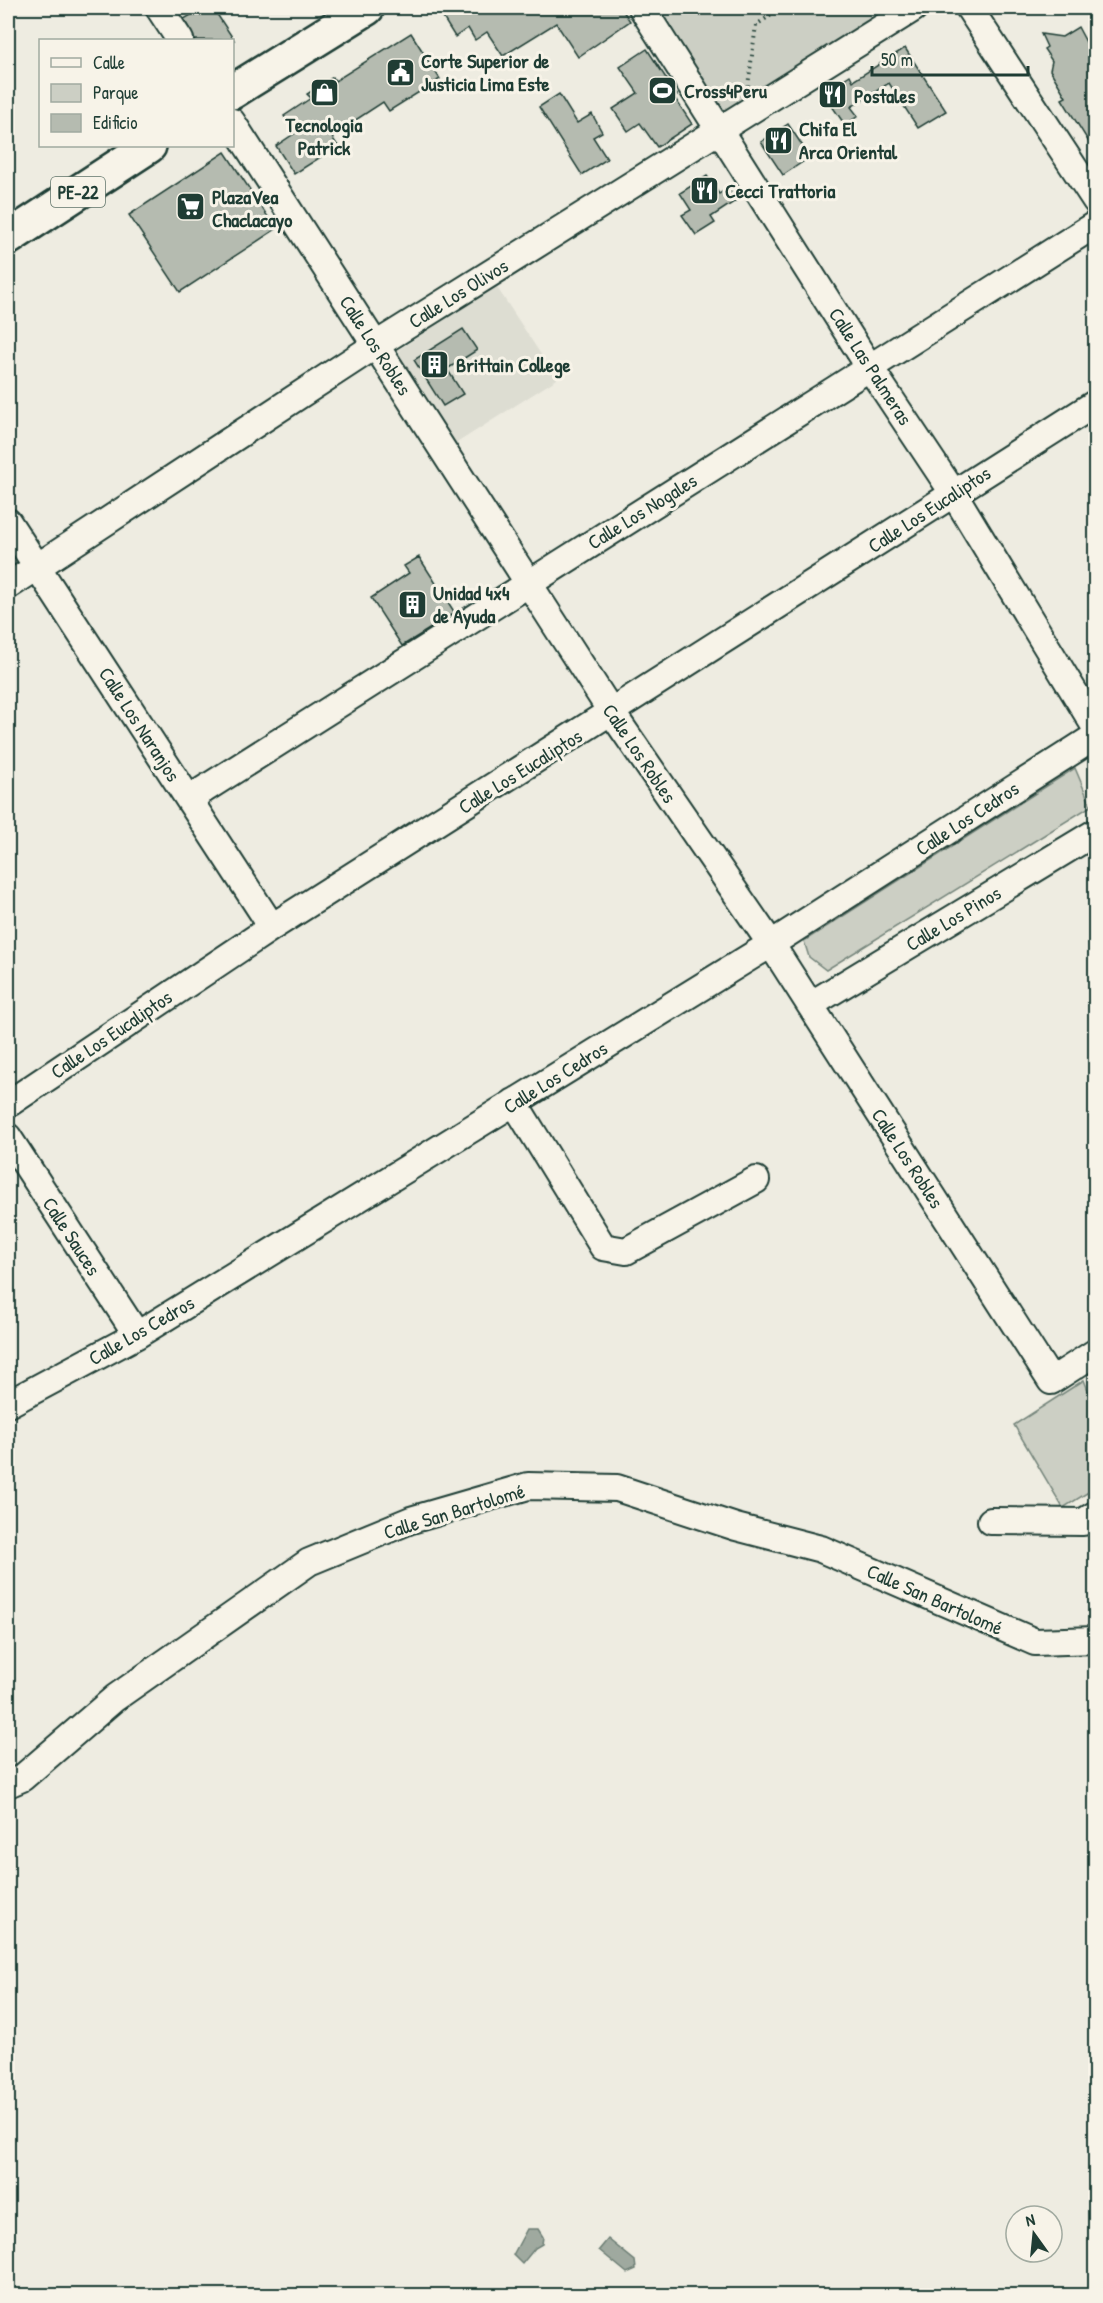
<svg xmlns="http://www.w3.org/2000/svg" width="1103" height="2303" font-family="'Patrick Hand',sans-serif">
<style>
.built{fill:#ddddd2}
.green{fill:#cccfc4;stroke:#76867c;stroke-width:1.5}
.water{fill:#9fa99f;stroke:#6c7e74;stroke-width:1.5}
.building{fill:#b5bbb0;stroke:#1f3d34;stroke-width:1.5}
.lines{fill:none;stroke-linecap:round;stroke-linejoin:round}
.minor-casing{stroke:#1f3d34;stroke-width:30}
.highway-casing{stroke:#1f3d34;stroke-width:38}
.path{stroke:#1f3d34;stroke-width:4;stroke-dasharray:1.5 4.5;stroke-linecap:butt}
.minor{stroke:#f7f3e8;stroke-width:26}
.highway{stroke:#f7f3e8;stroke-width:33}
.labels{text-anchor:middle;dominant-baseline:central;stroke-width:6;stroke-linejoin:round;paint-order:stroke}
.shield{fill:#f7f3e8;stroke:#60746a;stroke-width:1.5}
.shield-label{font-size:18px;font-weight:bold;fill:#1f3d34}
.poi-label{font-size:20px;font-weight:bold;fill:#1f3d34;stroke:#f7f3e8;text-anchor:start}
.street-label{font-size:20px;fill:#1f3d34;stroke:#f7f3e8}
</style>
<rect width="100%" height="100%" fill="#eeece1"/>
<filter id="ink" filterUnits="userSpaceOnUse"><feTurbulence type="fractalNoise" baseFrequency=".0167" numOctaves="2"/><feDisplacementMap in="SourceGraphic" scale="12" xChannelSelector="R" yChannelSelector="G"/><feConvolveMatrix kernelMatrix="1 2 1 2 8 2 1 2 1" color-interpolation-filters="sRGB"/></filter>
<g filter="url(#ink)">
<path class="built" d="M496,286L557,379L452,446L392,354Z"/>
<path class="green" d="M653,8H892L725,116Z
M1075,768L1091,806L826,970L809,957L804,941Z
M1084,1380L1095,1408V1488L1063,1508L1014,1425Z"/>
<path class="water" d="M527,2229H538L543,2237L542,2244L535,2248L522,2264L513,2255Z
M608,2239L635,2261L636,2269L627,2273L599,2250Z"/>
<path class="building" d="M203,8H213L234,40H195L184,19Z
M437,8H621L630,21L578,57L556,23L503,56L487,32L475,40L468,28L455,37Z
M1078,27L1095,59V152L1062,99L1066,97L1050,70L1052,61L1044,49L1047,47L1041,34L1062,37Z
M411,33L440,79L389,111L383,102L331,136L338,146L294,174L276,146L295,133L284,116L311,98L307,94L333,77L335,81Z
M905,48L946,111L918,128L889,83L851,107L858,116L845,125L823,93L850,75L853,81Z
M647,49L677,95L674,97L692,124L657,147L640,123L628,131L613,109L638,93L620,67Z
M559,94L577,123L592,114L602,132L593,137L607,159L582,175L539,107Z
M788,124L810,157L783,175L761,142Z
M225,152L276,229L180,292L129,215Z
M707,176L719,194L735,183L743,196L711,217L715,223L696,235L682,215L691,210L680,193Z
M463,329L477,350L447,369L463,394L443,406L414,360Z
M419,557L455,613L402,646L371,598L409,573L404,566Z"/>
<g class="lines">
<defs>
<path id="minor" d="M159,8L180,40
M642,8L870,368L954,494L1096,728
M969,8L1096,201
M232,122L612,713L771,944L1051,1381L1096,1352
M8,522L272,927
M8,586L376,345L914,8
M189,799L1096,224
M810,1005L1096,832
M514,1102L603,1247L626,1251L756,1180
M8,1104L272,927L1096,403
M8,1137L137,1335
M8,1404L137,1335L771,944L1096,736
M991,1521L1083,1522L1096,1514
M8,1784L22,1778L115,1698L309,1562L411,1520L528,1486L617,1488L736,1527L821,1549L1035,1642L1096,1640"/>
<path id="highway" d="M232,92L367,8
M8,238L149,146"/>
</defs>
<use href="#minor" class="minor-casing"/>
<use href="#highway" class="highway-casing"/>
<path class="path" d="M748,86L756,25L782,8"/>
<use href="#minor" class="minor"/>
<use href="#highway" class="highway"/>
</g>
</g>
<defs>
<symbol id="civic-square" viewBox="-11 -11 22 22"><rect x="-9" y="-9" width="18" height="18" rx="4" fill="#1f3d34" stroke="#f7f3e8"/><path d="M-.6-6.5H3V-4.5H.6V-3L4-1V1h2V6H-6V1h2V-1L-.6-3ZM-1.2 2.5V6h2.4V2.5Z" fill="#fff"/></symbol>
<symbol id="stadium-square" viewBox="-11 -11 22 22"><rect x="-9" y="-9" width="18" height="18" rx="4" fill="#1f3d34" stroke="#f7f3e8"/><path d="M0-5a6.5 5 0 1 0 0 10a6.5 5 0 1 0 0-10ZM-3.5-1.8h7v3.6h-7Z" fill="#fff"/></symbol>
<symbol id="shop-square" viewBox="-11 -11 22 22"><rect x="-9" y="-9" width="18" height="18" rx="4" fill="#1f3d34" stroke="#f7f3e8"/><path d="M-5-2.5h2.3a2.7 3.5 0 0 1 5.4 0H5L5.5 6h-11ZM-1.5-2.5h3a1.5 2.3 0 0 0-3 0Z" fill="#fff"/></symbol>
<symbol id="restaurant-square" viewBox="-11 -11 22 22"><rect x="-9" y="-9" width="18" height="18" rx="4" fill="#1f3d34" stroke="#f7f3e8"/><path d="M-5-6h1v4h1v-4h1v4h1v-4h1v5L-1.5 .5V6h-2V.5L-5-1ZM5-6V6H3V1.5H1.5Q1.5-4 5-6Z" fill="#fff"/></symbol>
<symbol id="supermarket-square" viewBox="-11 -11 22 22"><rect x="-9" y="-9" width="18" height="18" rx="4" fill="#1f3d34" stroke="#f7f3e8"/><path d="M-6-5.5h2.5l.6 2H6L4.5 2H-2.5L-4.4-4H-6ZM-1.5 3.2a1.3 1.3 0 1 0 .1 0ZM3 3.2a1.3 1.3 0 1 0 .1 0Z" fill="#fff"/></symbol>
<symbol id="building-square" viewBox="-11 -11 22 22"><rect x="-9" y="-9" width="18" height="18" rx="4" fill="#1f3d34" stroke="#f7f3e8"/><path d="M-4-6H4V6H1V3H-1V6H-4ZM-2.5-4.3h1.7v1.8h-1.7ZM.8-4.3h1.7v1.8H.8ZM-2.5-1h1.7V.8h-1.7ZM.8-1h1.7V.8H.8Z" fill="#fff"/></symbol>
</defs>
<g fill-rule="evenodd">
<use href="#civic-square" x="384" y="56" width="33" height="33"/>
<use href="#stadium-square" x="646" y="74" width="33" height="33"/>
<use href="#shop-square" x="308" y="76" width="33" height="33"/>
<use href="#restaurant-square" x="816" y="78" width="33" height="33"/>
<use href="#restaurant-square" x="762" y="124" width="33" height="33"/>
<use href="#restaurant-square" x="688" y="174" width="33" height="33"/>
<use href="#supermarket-square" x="174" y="190" width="33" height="33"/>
<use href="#building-square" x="418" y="348" width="33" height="33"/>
<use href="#building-square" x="396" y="588" width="33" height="33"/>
</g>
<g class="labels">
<rect class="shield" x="51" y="177" width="54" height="30" rx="4.5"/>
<g class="shield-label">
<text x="78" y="192">PE-22</text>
</g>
<g class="poi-label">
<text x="421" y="60">Corte Superior de<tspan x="421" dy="23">Justicia Lima Este</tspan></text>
<text x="684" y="90">Cross4Peru</text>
<text x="854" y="95">Postales</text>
<text x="324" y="124" text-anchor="middle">Tecnologia<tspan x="324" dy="23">Patrick</tspan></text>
<text x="799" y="128">Chifa El<tspan x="799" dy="23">Arca Oriental</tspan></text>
<text x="725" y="190">Cecci Trattoria</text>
<text x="212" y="196">PlazaVea<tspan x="212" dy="23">Chaclacayo</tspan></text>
<text x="456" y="364">Brittain College</text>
<text x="433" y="592">Unidad 4x4<tspan x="433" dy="23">de Ayuda</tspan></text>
</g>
<g class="street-label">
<text transform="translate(458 293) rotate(-32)">Calle Los Olivos</text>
<text transform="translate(376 345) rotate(57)">Calle Los Robles</text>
<text transform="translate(871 366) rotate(57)">Calle Las Palmeras</text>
<text transform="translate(929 509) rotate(-33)">Calle Los Eucaliptos</text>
<text transform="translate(642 511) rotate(-32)">Calle Los Nogales</text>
<text transform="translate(140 724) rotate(57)">Calle Los Naranjos</text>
<text transform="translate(640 753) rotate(56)">Calle Los Robles</text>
<text transform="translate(520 771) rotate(-32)">Calle Los Eucaliptos</text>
<text transform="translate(967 818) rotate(-33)">Calle Los Cedros</text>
<text transform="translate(953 918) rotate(-31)">Calle Los Pinos</text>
<text transform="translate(111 1034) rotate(-34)">Calle Los Eucaliptos</text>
<text transform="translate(555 1077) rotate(-32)">Calle Los Cedros</text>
<text transform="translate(908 1158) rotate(57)">Calle Los Robles</text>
<text transform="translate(72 1236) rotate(57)">Calle Sauces</text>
<text transform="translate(141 1330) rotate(-30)">Calle Los Cedros</text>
<text transform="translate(454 1511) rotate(-17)">Calle San Bartolomé</text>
<text transform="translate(935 1599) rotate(24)">Calle San Bartolomé</text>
</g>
</g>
<rect width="1103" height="2303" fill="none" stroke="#f7f3e8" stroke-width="30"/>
<rect x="15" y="15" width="1073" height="2273" fill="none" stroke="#1f3d34" stroke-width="2" filter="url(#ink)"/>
<rect x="39" y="39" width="195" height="108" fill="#f7f3e8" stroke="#a1aaa0" stroke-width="1.5"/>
<rect x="51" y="58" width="30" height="9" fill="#f7f3e8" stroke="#a1aaa0" stroke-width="1.5"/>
<text x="93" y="69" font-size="18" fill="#1f3d34">Calle</text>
<rect x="51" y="84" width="30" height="18" fill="#cccfc4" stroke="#a1aaa0" stroke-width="1.5"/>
<text x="93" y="99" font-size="18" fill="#1f3d34">Parque</text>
<rect x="51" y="114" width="30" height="18" fill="#b5bbb0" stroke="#a1aaa0" stroke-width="1.5"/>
<text x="93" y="129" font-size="18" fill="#1f3d34">Edificio</text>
<g transform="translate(1034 2234) rotate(345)"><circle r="28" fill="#f7f3e8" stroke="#a1aaa0" stroke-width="1.5"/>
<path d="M0-4.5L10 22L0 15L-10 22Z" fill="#1f3d34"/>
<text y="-9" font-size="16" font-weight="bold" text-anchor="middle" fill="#1f3d34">N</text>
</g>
<path d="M872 66v9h156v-9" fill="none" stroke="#1f3d34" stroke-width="3"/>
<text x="881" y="66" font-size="18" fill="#1f3d34" stroke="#f7f3e8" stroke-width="4.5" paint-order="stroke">50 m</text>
</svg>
